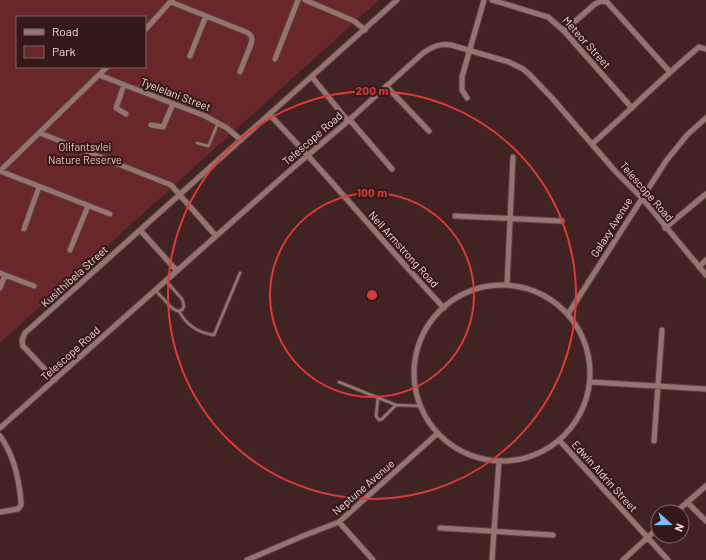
<svg xmlns="http://www.w3.org/2000/svg" width="706" height="560" font-family="Barlow,sans-serif">
<style>
.green{fill:#69272a;fill-rule:evenodd}
.lines{fill:none;stroke-linecap:round;stroke-linejoin:round}
.service-casing{stroke:#5b4142;stroke-width:4.5}
.minor-casing{stroke:#5b4142;stroke-width:7}
.service{stroke:#967271;stroke-width:2.5}
.minor{stroke:#967271;stroke-width:5}
.ring{fill:none;stroke:#d93a3a;stroke-width:2}
.labels{text-anchor:middle;dominant-baseline:central;stroke-width:4;stroke-linejoin:round;paint-order:stroke}
.street-label{font-size:11px;fill:#f0dcdb;stroke:#351919}
.park-label{font-size:11px;fill:#f7c0be;stroke:#351919}
.centre{fill:#d93a3a;stroke:#351919;stroke-width:2}
.ring-label{font-size:12px;text-anchor:middle;font-weight:bold;fill:#d93a3a;stroke:#351919;stroke-width:4;stroke-linejoin:round;paint-order:stroke}
</style>
<rect width="100%" height="100%" fill="#402322"/>
<path class="green" d="M0,0H379L0,343ZM17,17H145V67H17Z"/>
<g class="lines">
<defs>
<path id="service" d="M197,143L208,146L209,145L218,123
M156,291L172,308L177,311L182,310L184,306L182,299L166,281
M179,311C187,326 198,333 214,335L240,273
M339,382L396,405L421,406
M378,397L376,416L379,420L382,419L396,405"/>
<path id="minor" d="M305,0L354,21L365,30
M492,0L548,17L564,31L632,108
M171,2L246,32C252,35 253,38 251,44L240,72
M145,30L172,0
M564,31L595,4L601,1L607,2L670,72
M190,56L206,16
M275,59L298,0
M107,67L0,171L110,214
M99,75L205,116L227,128L241,140
M312,77L348,121
M124,85L116,108L126,114
M386,86L429,131
M467,98L462,90V77L484,0
M270,115C330,177 384,244 444,308
M349,119L392,169
M151,125L163,127L173,104
M40,133L171,185L216,236
M592,144C628,112 662,78 699,47L706,49
M455,216L562,221
M665,228L706,194
M24,229L39,187
M140,230L177,271
M70,250L88,206
M699,267L706,260
M0,273L34,286
M507,285L513,157
M414 373a88 88 0 1 1 176 0a88 88 0 1 1-176 0Z
M0,288L5,275
M568,314L666,161L687,135L706,118
M55,380L23,346L22,340L25,333L397,0
M590,382L706,389
M0,428L287,173L348,121L423,53C432,47 440,43 451,45L509,62L523,69L529,74L552,98L616,172L642,198L706,275
M0,436C14,455 19,478 21,502V505L18,509L0,512
M559,440L668,560
M654,441L662,330
M687,502L706,521
M676,512L706,486
M339,522L373,560
M440,528L553,535
M247,560L303,536L339,522L438,433
M492,560L499,461
M623,560L658,528"/>
</defs>
<use href="#service" class="service-casing"/>
<use href="#minor" class="minor-casing"/>
<use href="#service" class="service"/>
<use href="#minor" class="minor"/>
</g>
<g class="ring">
<circle cx="372" cy="295" r="102"/>
<circle cx="372" cy="295" r="204"/>
</g>
<g class="labels">
<g class="street-label">
<text transform="translate(587 42) rotate(48)">Meteor Street</text>
<text transform="translate(176 94) rotate(21)">Tyelelani Street</text>
<text transform="translate(312 138) rotate(-41)">Telescope Road</text>
<text transform="translate(647 191) rotate(49)">Telescope Road</text>
<text transform="translate(611 227) rotate(-58)">Galaxy Avenue</text>
<text transform="translate(404 249) rotate(48)">Neil Armstrong Road</text>
<text transform="translate(74 276) rotate(-42)">Kusithibela Street</text>
<text transform="translate(70 353) rotate(-42)">Telescope Road</text>
<text transform="translate(605 476) rotate(48)">Edwin Aldrin Street</text>
<text transform="translate(363 487) rotate(-41)">Neptune Avenue</text>
</g>
<g class="park-label">
<text x="85" y="146">Olifantsvlei<tspan x="85" dy="13">Nature Reserve</tspan></text>
</g>
</g>
<circle cx="372" cy="295" r="6" class="centre"/>
<g class="ring-label">
<text x="372" y="95">200 m</text>
<text x="372" y="197">100 m</text>
</g>
<rect x="16" y="16" width="130" height="52" fill="#351919" stroke="#806767"/>
<rect x="24" y="29" width="20" height="6" fill="#967271" stroke="#806767"/>
<text x="52" y="36" font-size="12" fill="#f0dcdb">Road</text>
<rect x="24" y="46" width="20" height="12" fill="#69272a" stroke="#806767"/>
<text x="52" y="56" font-size="12" fill="#f0dcdb">Park</text>
<g transform="translate(670 524) rotate(111)"><circle r="19" fill="#351919" stroke="#806767"/>
<path d="M0-3L7 15L0 10L-7 15Z" fill="#75c0f6"/>
<text y="-6" font-size="11" font-weight="bold" text-anchor="middle" fill="#f0dcdb">N</text>
</g>
</svg>
